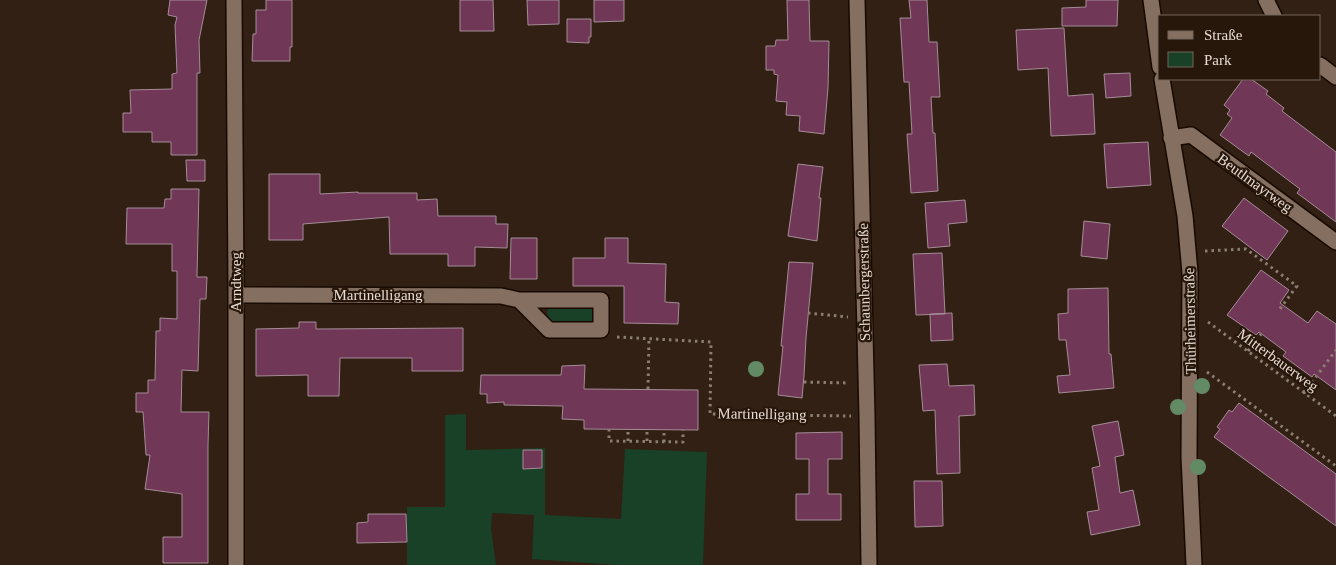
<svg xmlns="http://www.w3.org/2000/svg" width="1336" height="565" font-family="'Times New Roman',serif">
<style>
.green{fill:#184127}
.building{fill:#703856;stroke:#a58c98}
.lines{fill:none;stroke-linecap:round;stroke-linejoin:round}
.minor-casing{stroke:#180901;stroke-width:18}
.path{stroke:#8c7e73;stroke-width:3;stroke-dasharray:2.5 4;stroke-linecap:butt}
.minor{stroke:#846f61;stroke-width:15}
.tree{fill:#628a64}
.labels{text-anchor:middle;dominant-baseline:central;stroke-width:4.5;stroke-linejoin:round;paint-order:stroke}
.street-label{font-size:15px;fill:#e7dbd3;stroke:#27160a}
</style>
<rect width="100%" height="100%" fill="#312013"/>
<path class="green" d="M550,307H590L594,310L593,320L590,323H551L548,320L547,311Z
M466,414V450L545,448V515L621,519L625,449L707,452L703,565H618L532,559L534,515L492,513L491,529L496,565H407V507H445V415Z"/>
<path class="building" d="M170,0H207L199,40L200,73H197V155H171V142H152V132H123V113H131L130,90L172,89V74L177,73L175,25L177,17L168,15Z
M266,0H292V47H290V61H252L253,34H256V10H266Z
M460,0H493L494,31H460Z
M527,0H559V24L528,25Z
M594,0H624V21L594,22Z
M787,0H809L810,41H829L828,88L824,134L799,131L800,116L786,115L787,102L776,101L778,75L774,74V70H766V46H775L776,40H788Z
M909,0H927L929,42H937L940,97H931L933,133H935L938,191L911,193L907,134H912L909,82H904L900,18H911Z
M1086,0H1118L1117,26H1062V8L1086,7Z
M567,19H591V37H589V43L567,42Z
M1064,28L1068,96L1093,94L1095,134L1051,136L1048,68L1018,70L1016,30Z
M1130,73L1131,96L1106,98L1104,74Z
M1243,79H1251L1268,91L1266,94L1284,108L1282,111L1336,152V222L1297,193L1300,189L1251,152L1249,156L1220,135L1232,118L1227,114L1230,110L1224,105Z
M1148,142L1151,185L1107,188L1104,144Z
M186,160H205V181H187Z
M798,164L823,167L819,198H821L817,241L788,236Z
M269,174H320V194L358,192V193H417V200L437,199L438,216H496V224H508L507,248L475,247V266H448V254H390L389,217L303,224V240H269Z
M171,189H199L197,277H207L206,299H200L198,371L182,370L181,412H209L208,445V563H163V537H182V494L145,489L150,455H146L143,412H136V393H148V380H155L156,331H160V318L177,319V271H172V244H126L127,208H164L165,199H171Z
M1244,198L1288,231L1267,260L1222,226Z
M965,200L967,222L948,224L950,246L928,248L925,203Z
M1084,221L1110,224L1107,259L1081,256Z
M511,238H537V279H510Z
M605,238H628V263L666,264L665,302L679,303L678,324L624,323V286H573V258H605Z
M942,253L945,314L916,315L913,254Z
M789,262L813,263L806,338L804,376L802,398L778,395L783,346H781Z
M1261,270L1289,290L1280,303L1308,323L1317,311L1336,324V390L1314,374L1312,377L1283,356L1286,352L1259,332L1256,335L1227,315Z
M1108,288L1109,354H1111L1114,388L1059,393L1057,376L1070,375L1066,340H1059L1058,314L1068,313V289Z
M952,313L953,340L931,341L930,314Z
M299,322H316V329L463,328V371H412V358H340L339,396H308V375L256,376V329L299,328Z
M947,364L949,386L974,385L975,415L959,416L960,473L937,474L935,410L923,411L919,365Z
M585,365L584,389L698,390V430L584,429V420L562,419L563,406L504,405V402L487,403V394H480L481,375H561L562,366Z
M1239,403L1336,474V526L1214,437L1220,429L1217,427L1229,410L1232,412Z
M1118,421L1124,455L1115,457L1120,493L1133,490L1140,525L1091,535L1087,512L1099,510L1092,468L1100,466L1092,426Z
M842,432V459H828V494H841V520H796V494H809V459H796V433Z
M523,450H542V468L523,469Z
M914,481H942L943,526L915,527Z
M368,514H406L407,542L357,543V523L368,522Z"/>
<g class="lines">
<defs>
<path id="minor" d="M234,0L236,288V565
M857,0L867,416L869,565
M1151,0L1160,67
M1266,0L1274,16
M1320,65L1336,77
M1162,79L1185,216L1190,273L1189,457L1194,565
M1171,138L1191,135L1336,242
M236,295L501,296L519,300H601V330H549L519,300"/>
</defs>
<use href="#minor" class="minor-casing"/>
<path class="path" d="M1205,251L1246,249L1297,286L1279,310
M808,313L848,317
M1208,322L1336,416
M617,337L711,342L710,414L851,416
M1248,351L1261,334
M1207,372L1336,466
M804,382L849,383
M648,389L649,338
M1304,393L1336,350
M609,429V441L683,442V430
M628,441V429
M647,441V429
M664,442V429"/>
<use href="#minor" class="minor"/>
</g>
<g class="tree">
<circle cx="756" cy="369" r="8"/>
<circle cx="1202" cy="386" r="8"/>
<circle cx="1178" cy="407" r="8"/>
<circle cx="1198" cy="467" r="8"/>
</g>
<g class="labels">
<g class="street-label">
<text transform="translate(1255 183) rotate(36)">Beutlmayrweg</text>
<text transform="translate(236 282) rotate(-90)">Arndtweg</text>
<text transform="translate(864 282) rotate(-91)">Schaunbergerstraße</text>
<text x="378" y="295">Martinelligang</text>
<text transform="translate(1190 321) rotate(-91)">Thürheimerstraße</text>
<text transform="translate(1278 360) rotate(36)">Mitterbauerweg</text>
<text transform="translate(762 414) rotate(1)">Martinelligang</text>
</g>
</g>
<rect x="1158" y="15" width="162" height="65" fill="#27160a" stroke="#74655a"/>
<rect x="1168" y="31" width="25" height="8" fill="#846f61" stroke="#74655a"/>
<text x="1204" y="40" font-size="15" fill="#e7dbd3">Straße</text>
<rect x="1168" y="52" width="25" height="15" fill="#184127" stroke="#74655a"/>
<text x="1204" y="65" font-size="15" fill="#e7dbd3">Park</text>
</svg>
